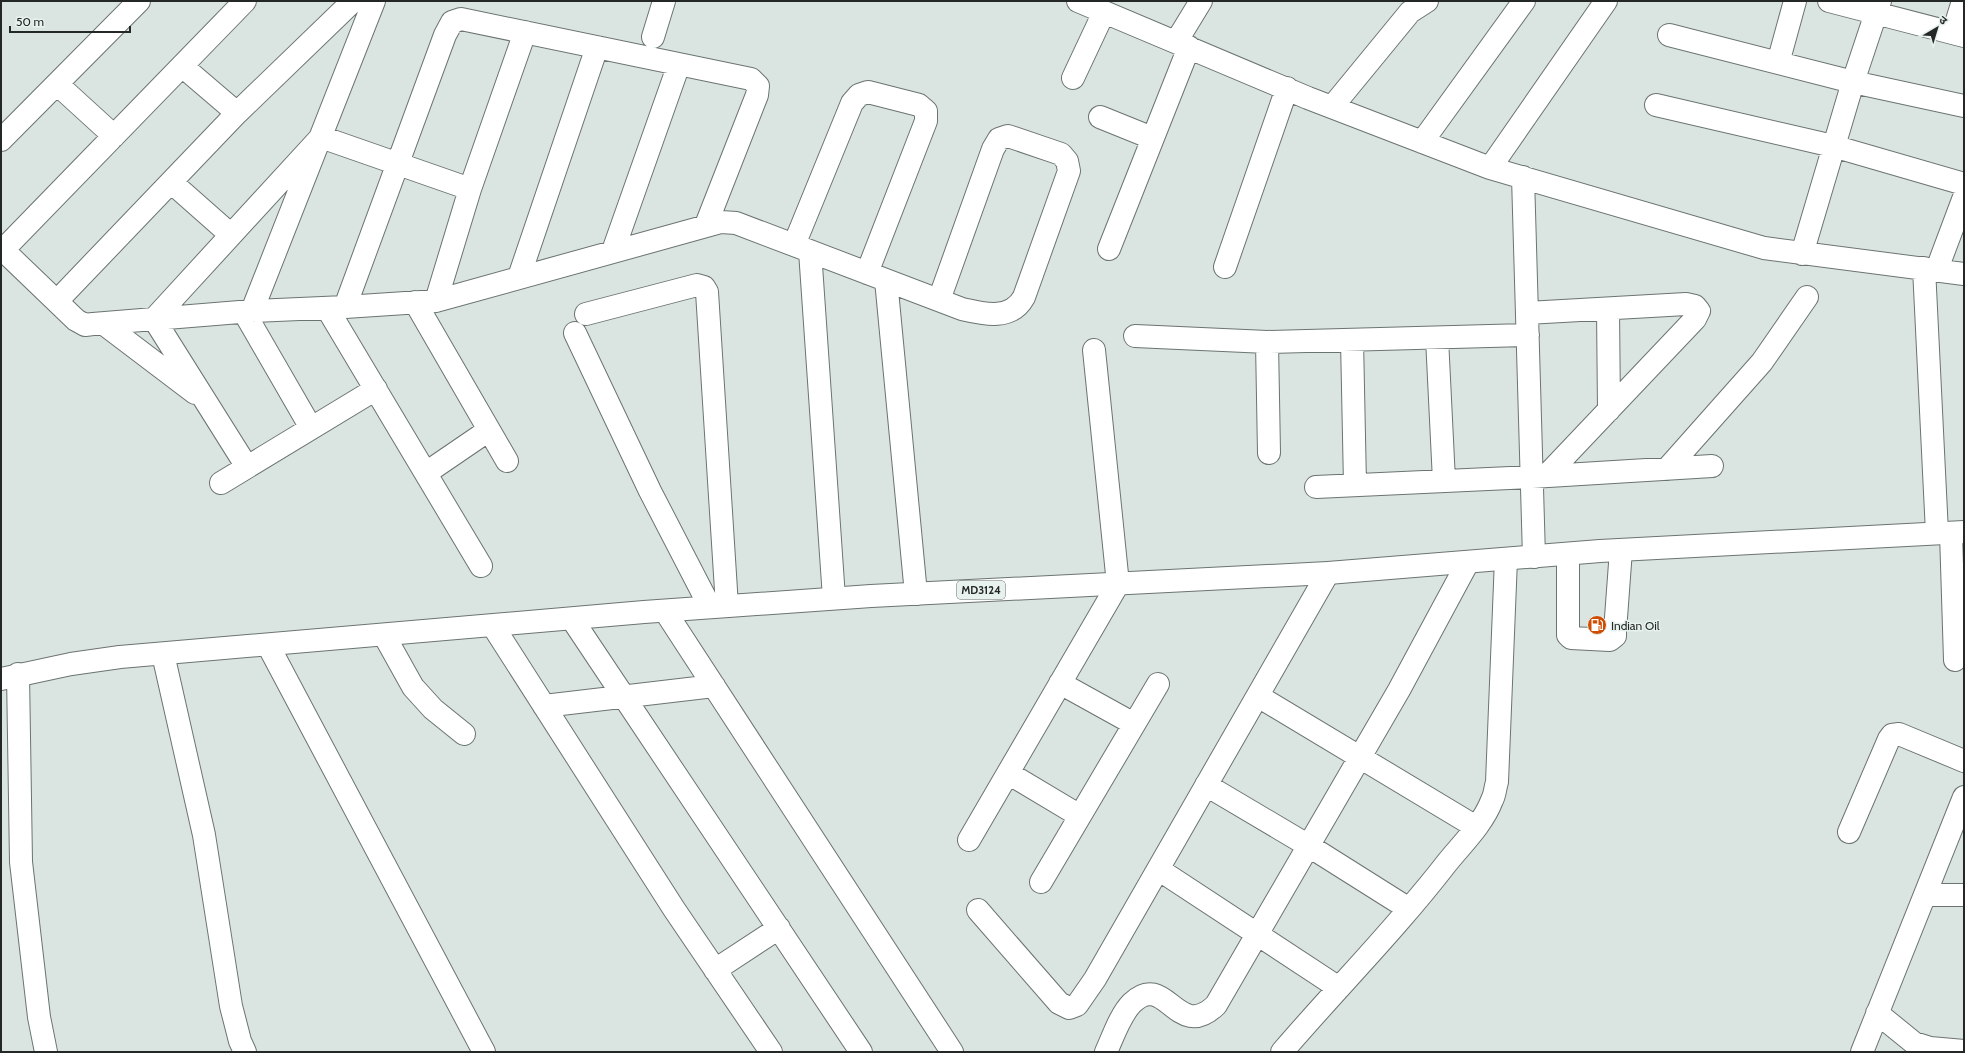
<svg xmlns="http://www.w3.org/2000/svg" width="1965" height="1053" font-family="Cabin,'Noto Sans Devanagari',sans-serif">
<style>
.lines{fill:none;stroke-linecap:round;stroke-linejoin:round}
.minor-casing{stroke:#6b7471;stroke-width:24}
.major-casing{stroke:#6b7471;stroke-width:24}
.minor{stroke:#fff;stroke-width:22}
.major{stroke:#fff;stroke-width:22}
.labels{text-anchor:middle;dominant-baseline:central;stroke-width:3;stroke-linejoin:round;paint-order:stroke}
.shield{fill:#e7f1ee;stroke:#5e6461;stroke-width:1}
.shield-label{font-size:11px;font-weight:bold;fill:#232725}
.poi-label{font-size:12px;fill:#232725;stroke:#e7f1ee;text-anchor:start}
</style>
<rect width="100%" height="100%" fill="#dae4e1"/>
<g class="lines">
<defs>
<path id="minor" d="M1078,1L1308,98L1490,168L1764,248L1964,274
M1829,1L1964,36
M1953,33L1963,1
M1669,35L1853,82L1964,106
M653,37L664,1
M1176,42L1201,1
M1778,63L1795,1
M182,66L237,113
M1073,78L1104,12
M57,84L114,136
M1656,105L1833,146L1964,184
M1332,107L1410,12L1427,1
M1100,117L1152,138
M1,140L139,1
M1422,142L1524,1
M1490,168L1606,1
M1523,177L1534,557
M171,182L231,235
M794,245L852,103L859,95L868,92L919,105L926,111V121L867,273
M1,248L76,320L85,325L93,324L252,311L345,307L436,301L721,222L736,223L962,309C984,314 1011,321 1024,297L1069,171L1067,161L1061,154L1008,136L999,139L993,149L939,300
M1109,249L1189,47
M3,250L245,1
M613,251L679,64
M810,251L834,598
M1802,254L1853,82L1880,1
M1225,267L1287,88
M1924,268L1937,533
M1937,269L1964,197
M519,277L597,47
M886,280L916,594
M57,301L237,113L353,1
M436,301L470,189L525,32
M415,302L507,461
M345,307L445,35L452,22L461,19L751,79L758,86L757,95L706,225
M327,308L481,566
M1608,309L1609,410
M252,311L374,1
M244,312L311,428
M1527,313L1686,304L1695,306L1699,311L1695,319L1546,476
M586,314L697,285L704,287L707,292L727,606
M104,324L195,393
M575,333L650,491L710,607
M1135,336L1267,342L1528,335
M1437,338L1444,481
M1352,340L1355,485
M1267,342L1269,453
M247,467L154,319L321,137L470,189
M1667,469L1762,362L1807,297
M426,473L489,430
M221,483L376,389
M1316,487L1532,477L1712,466
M1951,533L1955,660
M1568,554V635L1571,638L1610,640L1615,636V631L1621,550
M665,611L952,1052
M572,619L861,1052
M493,626L674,909L771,1052
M384,635L413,687L433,709L464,734
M268,645L484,1052
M163,654L204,835L231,1006L240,1041L245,1052
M18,674L21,862L39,1017L46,1052
M1060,683L1134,724
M1258,696L1476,827
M544,706L714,686
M1008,773L1080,816
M1206,785L1309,846L1409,909
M1849,832L1889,739L1892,735L1899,734L1964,761
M969,840L1118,584L1094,350
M1158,869L1339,988
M1041,882L1158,684
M1925,895H1964
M978,910L1059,1003L1069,1008L1077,1005L1095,979L1328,573
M715,970L779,928
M1877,1013L1914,1043L1930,1048L1964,1051
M1106,1052C1113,1037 1120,1015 1132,1003C1166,970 1177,1043 1216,1005L1399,690L1468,562
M1282,1052C1336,989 1395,930 1446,864C1462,844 1483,824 1492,800C1495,795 1495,788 1497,782L1506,559
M1862,1052L1964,797"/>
<path id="major" d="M1,679L71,664L120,657L644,612L871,596L1328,573L1600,551L1964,532"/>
</defs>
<use href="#minor" class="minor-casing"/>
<use href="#major" class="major-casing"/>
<use href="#minor" class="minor"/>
<use href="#major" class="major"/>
</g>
<defs>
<symbol id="fuel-disc" viewBox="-11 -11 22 22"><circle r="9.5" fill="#d04c00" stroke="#e7f1ee"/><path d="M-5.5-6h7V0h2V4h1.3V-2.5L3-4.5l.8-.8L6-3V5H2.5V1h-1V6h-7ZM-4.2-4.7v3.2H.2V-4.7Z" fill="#fff"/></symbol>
</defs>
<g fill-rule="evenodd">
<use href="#fuel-disc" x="1586" y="614" width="22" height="22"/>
</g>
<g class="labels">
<rect class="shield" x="957" y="581" width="48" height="18" rx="3"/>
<g class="shield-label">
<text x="981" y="590">MD3124</text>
</g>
<g class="poi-label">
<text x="1611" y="625">Indian Oil</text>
</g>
</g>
<rect width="1965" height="1053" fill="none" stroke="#232725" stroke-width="4"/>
<g transform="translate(1937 28) rotate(38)" stroke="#e7f1ee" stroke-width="3" paint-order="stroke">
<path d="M0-3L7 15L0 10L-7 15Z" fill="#232725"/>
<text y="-6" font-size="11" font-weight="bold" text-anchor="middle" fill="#232725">उ</text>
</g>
<path d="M10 26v6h120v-6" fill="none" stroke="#232725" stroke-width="2"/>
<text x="16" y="26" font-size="12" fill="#232725" stroke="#e7f1ee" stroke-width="3" paint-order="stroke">50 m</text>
</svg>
